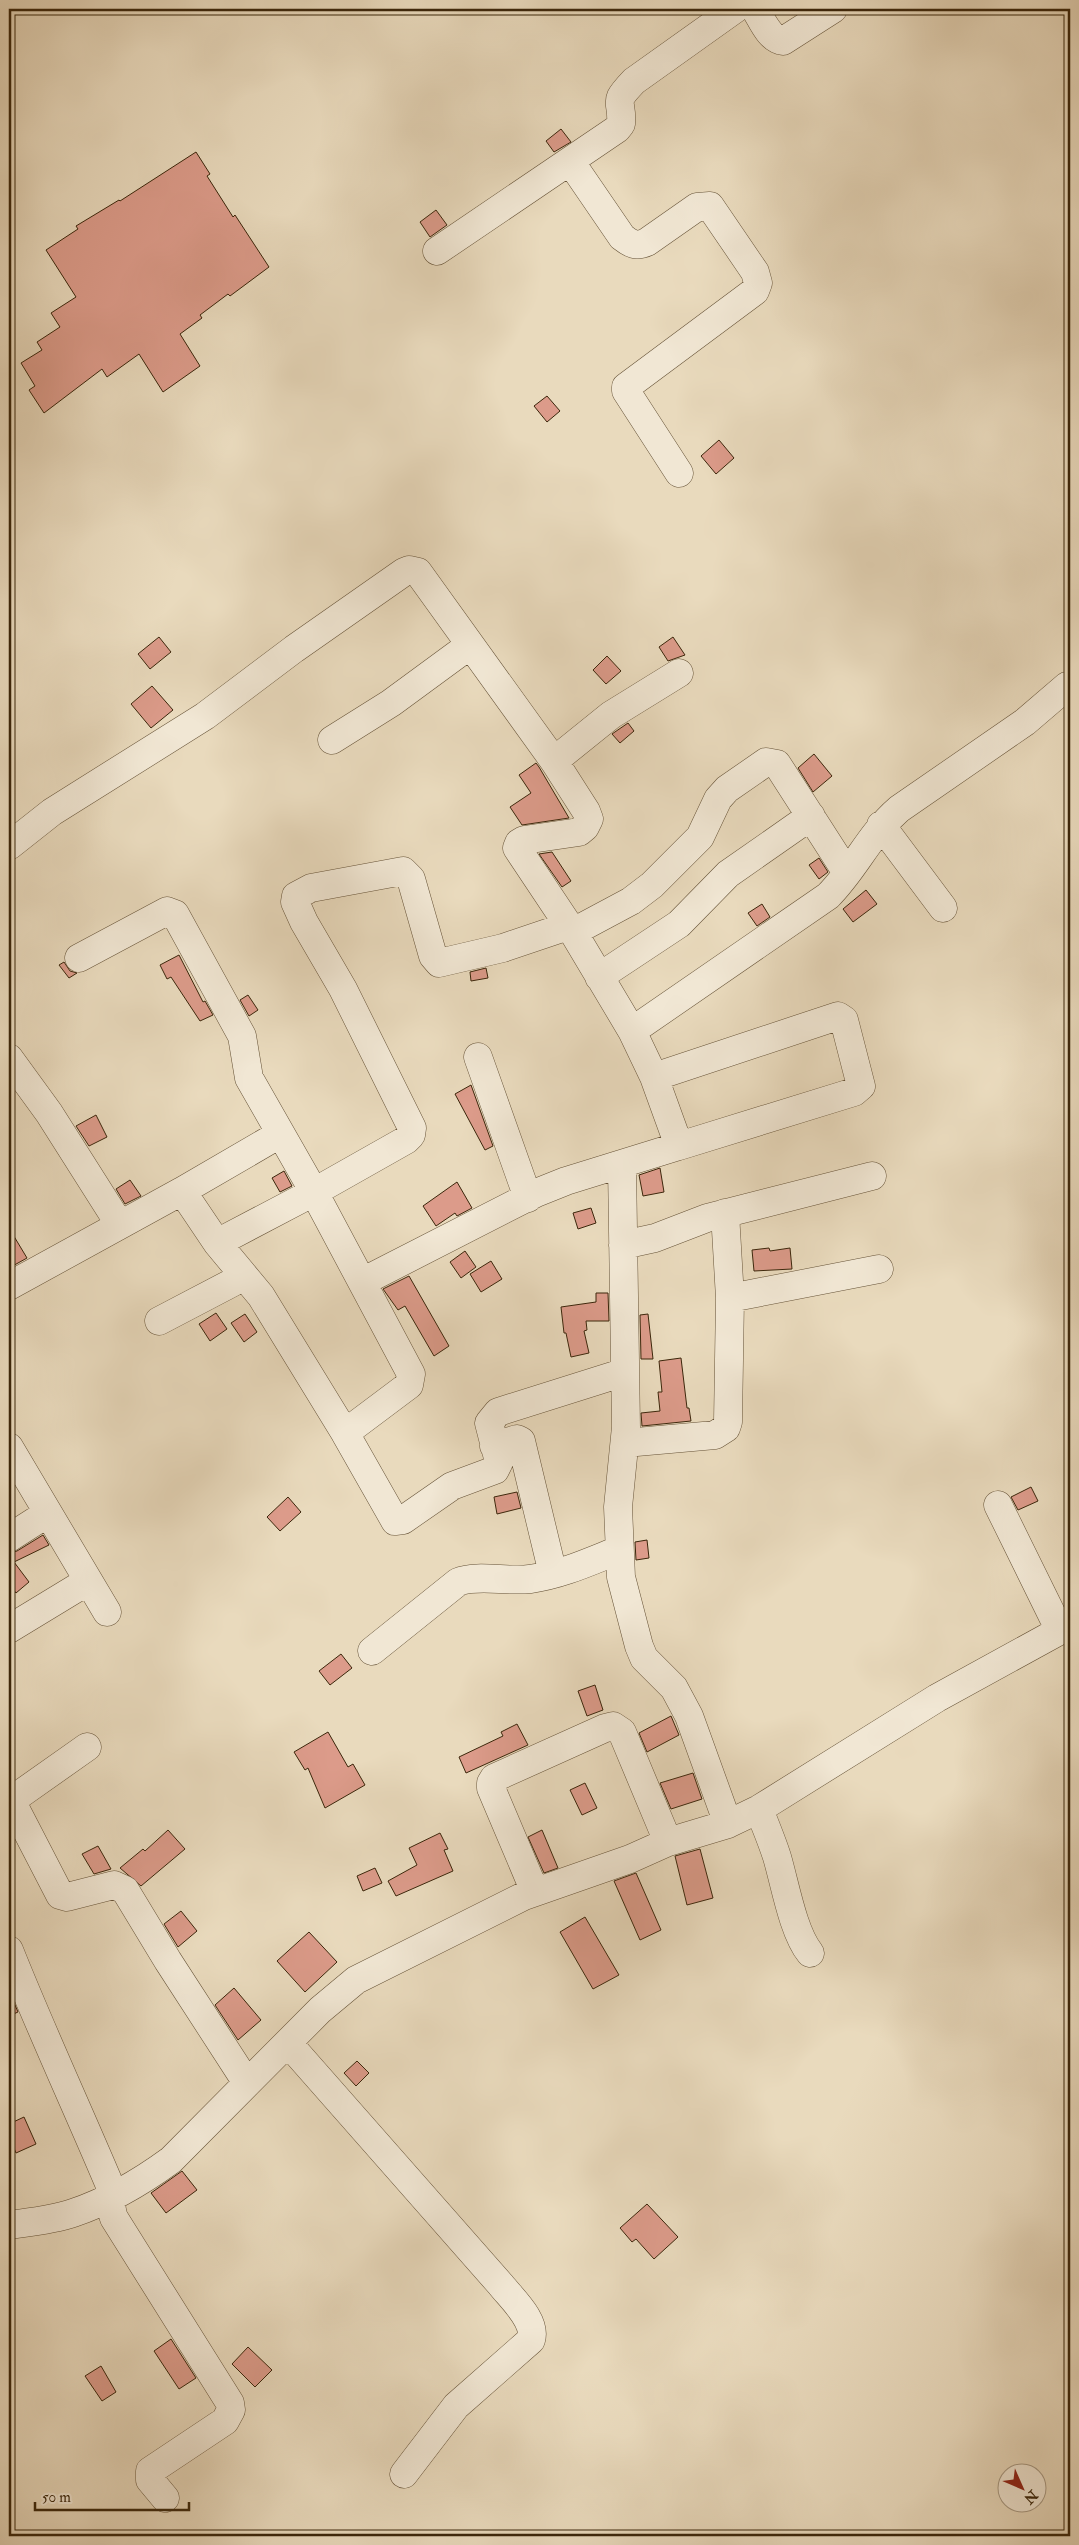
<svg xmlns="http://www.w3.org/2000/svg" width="1079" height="2545" font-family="'IM FELL Double Pica',serif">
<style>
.building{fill:#dc9b8a;stroke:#3b260b}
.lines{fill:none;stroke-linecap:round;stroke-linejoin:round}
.minor-casing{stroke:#665338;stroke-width:29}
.minor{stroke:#f1e7d4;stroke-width:28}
</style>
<rect width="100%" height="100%" fill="#e9dabd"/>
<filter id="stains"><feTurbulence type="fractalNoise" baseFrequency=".004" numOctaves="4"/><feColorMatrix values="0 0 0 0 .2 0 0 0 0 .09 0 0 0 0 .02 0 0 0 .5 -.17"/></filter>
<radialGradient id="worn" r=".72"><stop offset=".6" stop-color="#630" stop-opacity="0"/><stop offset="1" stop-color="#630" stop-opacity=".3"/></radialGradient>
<path class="building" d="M561,129L571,142L554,152L546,141Z
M196,152L210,174L207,176L233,217L235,215L269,267L230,296L228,294L200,315L202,318L180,334L200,366L163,392L139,354L107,377L102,369L44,413L29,390L35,386L21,363L42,350L37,342L60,327L51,313L76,297L46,250L78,229L76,226L119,200L120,201Z
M436,210L447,225L430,237L420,222Z
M547,396L560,411L547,422L534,406Z
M719,440L734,458L716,474L701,456Z
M159,637L171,652L150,669L138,654Z
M673,637L685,655L668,661L659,647Z
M607,656L621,671L606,684L593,670Z
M152,686L173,710L151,728L131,704Z
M628,723L634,731L620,743L612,734Z
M814,754L832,776L813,792L798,768Z
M536,763L539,767L569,818L522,825L510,807L531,793L519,775Z
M552,852L571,881L562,887L539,854Z
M819,858L828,872L819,879L809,865Z
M866,890L877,904L853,922L843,909Z
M762,904L770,917L757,926L748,913Z
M179,955L203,1002L205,1001L213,1015L200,1021L171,977L167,979L160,965Z
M64,962L70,971L77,973L69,978L59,965Z
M486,968L488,978L471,981L470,972Z
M248,995L258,1010L249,1016L240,1000Z
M471,1085L493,1146L485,1150L455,1094Z
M96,1115L107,1137L89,1146L76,1126Z
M660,1168L664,1192L643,1196L639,1175Z
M284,1171L292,1186L280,1192L272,1178Z
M130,1180L141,1196L125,1204L116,1189Z
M457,1182L472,1208L457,1216L455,1213L436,1226L423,1206Z
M591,1208L596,1223L578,1229L573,1213Z
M9,1228L27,1258L9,1268Z
M769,1248L770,1251L790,1248L792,1269L754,1271L752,1250Z
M465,1251L476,1267L461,1278L450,1262Z
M491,1261L502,1279L481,1292L470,1274Z
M409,1276L449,1346L434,1356L405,1306L398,1310L383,1289Z
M596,1293H608L609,1321H586L587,1330L584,1331L589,1353L571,1357L566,1333H564L561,1307L596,1302Z
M216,1313L227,1329L210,1341L199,1324Z
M245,1314L257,1332L244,1342L231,1323Z
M648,1314L653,1359H641L640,1315Z
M681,1358L687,1408H689L691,1421L642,1426L641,1413L660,1411L658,1392H662L659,1361Z
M1031,1487L1038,1501L1018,1510L1011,1497Z
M517,1492L521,1508L497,1514L494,1497Z
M288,1497L301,1512L280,1531L267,1517Z
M43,1535L49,1545L14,1562L29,1582L16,1593L9,1584V1553L17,1551Z
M647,1540L649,1558L636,1560L635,1542Z
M341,1654L352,1668L330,1685L319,1671Z
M595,1685L603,1710L587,1716L578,1691Z
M671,1716L679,1735L647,1752L639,1733Z
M517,1724L528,1745L466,1773L459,1757L503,1736L501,1732Z
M328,1732L348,1767L353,1764L365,1785L325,1808L308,1768L305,1770L294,1752Z
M693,1773L702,1799L671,1809L660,1783Z
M585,1783L597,1808L582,1815L570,1790Z
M168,1830L185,1849L141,1886L120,1868L143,1849L145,1851Z
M542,1830L558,1868L544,1873L528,1837Z
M440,1833L448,1849L444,1850L453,1871L396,1896L388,1881L417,1865L409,1848Z
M98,1846L111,1869L94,1874L82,1854Z
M700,1849L713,1898L687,1905L675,1856Z
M375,1868L382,1883L363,1891L357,1876Z
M636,1873L661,1930L640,1940L614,1881Z
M181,1911L197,1931L178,1947L164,1924Z
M585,1917L619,1975L593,1989L560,1932Z
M309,1932L337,1962L305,1992L277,1961Z
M234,1988L261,2020L238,2040L215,2005Z
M9,1991L18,2012L9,2016Z
M357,2061L369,2073L356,2086L344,2073Z
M24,2117L36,2144L16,2153L9,2136V2124Z
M182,2171L197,2190L166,2213L151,2193Z
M647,2204L678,2237L654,2259L636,2239L632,2242L620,2228Z
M171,2339L196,2378L179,2389L154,2351Z
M248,2347L272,2370L255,2387L232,2364Z
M101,2366L116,2392L102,2401L85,2376Z"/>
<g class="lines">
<defs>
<path id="minor" d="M755,9C762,20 769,39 783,41L833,9
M570,161L622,237C631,244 636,247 647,242L697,207L710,206L755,272L758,283L755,291L626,387V391L679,473
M437,251L617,129L621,124C623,98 611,105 634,81L735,9
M332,740L391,703L470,645
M554,761L611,715L679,673
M881,825L943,908
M9,846L52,812L205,716L294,649L404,572L409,570L418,572L554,761L586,811L589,819L585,827L579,832L524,840L519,843L517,848L573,932L632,1031L654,1077L838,1016L844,1020L861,1086L854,1092L679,1146L654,1077
M573,932L631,901L652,885L700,837L718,799L727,789L766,762L777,764L847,873
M79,958L167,911L175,914L242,1036L249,1078L314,1192L406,1140L411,1135L412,1128L343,989L304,922L295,902L296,896L311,888L403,871L411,879L433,956L439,963L503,948L568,926
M599,977L679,924L728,874L811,816
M632,1031L828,896C856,868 868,836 899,809L1025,722L1067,686
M478,1057L528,1198
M9,1058L49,1113L120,1225
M622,1165L626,1427L618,1507L621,1577L639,1646L644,1658L674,1688L689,1716L728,1824
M182,1191L280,1134
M623,1245L655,1238L707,1218L872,1176
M362,1282L536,1193L566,1181L679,1146
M9,1286L182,1191L217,1243
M730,1298L879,1269
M159,1321L243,1277
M345,1433L409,1385L411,1374L314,1192L217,1243L261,1296L345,1433L395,1521L403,1520L452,1486L495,1470L499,1462L489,1423L498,1412L625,1372
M625,1443L715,1435L726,1428L728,1422L730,1298L725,1213
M494,1446L517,1439L521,1441L553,1574
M9,1447L107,1612
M998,1505L1060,1631
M9,1538L48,1513
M9,1629L88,1581
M372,1651L458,1582C477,1574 507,1582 530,1579C561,1575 591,1561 619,1550
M87,1747L19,1795L15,1799V1808L60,1895L67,1897L114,1885L125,1890L168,1961L247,2083
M759,1809C765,1825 772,1841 777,1857C785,1884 793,1932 810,1953
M535,1892L491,1788V1783L494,1778L605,1728L613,1726L622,1732L668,1842
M9,1950C40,2028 75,2103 108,2181C113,2192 109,2206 114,2218L230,2403L231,2410L225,2421L150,2471V2480L165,2498
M288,2043L501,2285C512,2299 537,2321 531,2340L456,2406L404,2474
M9,2225C30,2222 53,2220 73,2213C109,2201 141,2182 171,2160L320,2010L356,1980L524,1896L630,1859L668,1842L728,1824L759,1809L937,1698L1070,1625"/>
</defs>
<use href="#minor" class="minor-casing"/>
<use href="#minor" class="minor"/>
</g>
<rect width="1079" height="2545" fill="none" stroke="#e9dabd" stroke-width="30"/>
<rect x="10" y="10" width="1059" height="2525" fill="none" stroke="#3b260b" stroke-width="2.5"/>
<rect x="15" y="15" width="1049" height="2515" fill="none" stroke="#3b260b"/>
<g transform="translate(1022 2488) rotate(135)"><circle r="24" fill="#f1e7d4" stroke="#a89a84"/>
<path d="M0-4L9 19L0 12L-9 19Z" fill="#8f2418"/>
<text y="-8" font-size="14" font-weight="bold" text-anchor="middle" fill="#3b260b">N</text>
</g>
<path d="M35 2502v8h154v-8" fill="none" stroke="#3b260b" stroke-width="2.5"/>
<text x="42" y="2502" font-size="15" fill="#3b260b" stroke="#f1e7d4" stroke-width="4" paint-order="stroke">50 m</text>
<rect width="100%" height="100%" filter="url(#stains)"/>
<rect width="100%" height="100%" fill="url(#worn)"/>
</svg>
